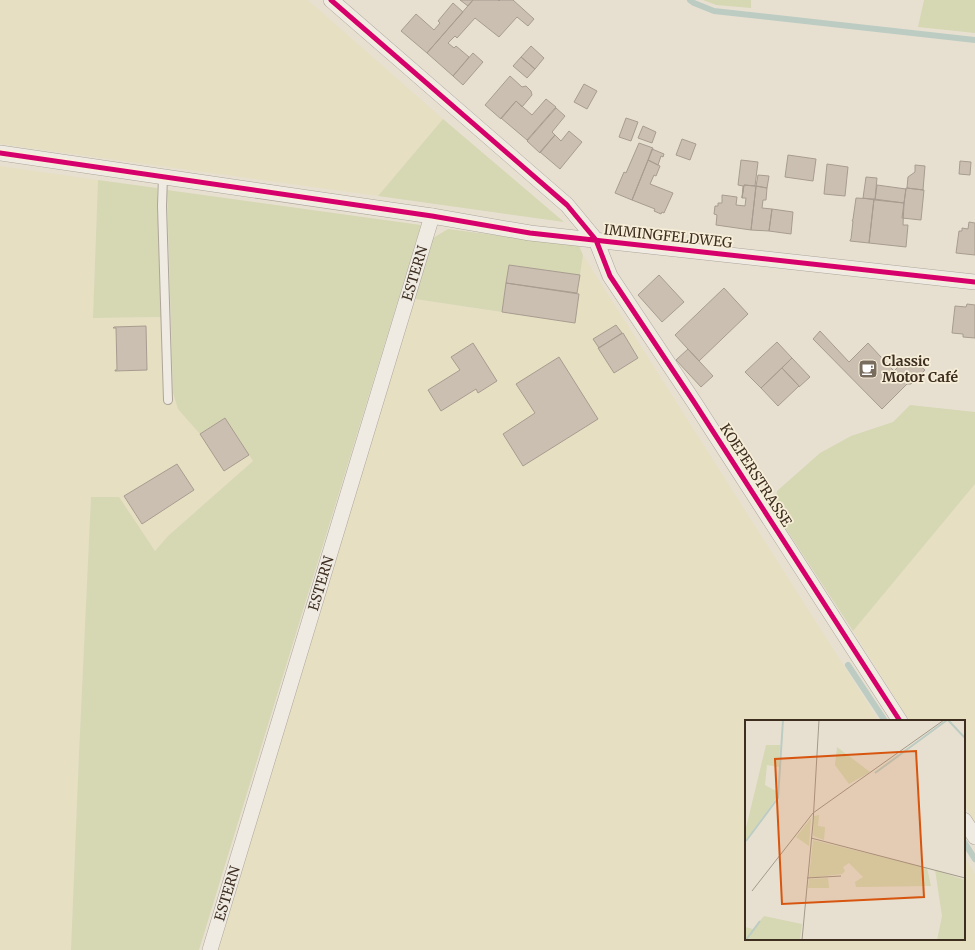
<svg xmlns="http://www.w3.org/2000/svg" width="975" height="950" font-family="Merriweather,serif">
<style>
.farmland{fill:#e6dfc2}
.green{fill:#d6d7b3}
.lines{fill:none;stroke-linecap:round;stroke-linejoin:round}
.stream{stroke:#bcccc2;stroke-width:6}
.building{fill:#cbbfb2;stroke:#a89c90}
.lane-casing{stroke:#ada599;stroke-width:10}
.street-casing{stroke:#ada599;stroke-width:16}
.lane{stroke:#efebe3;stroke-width:8}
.street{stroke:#efebe3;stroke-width:15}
.cycleway-casing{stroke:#f7eed8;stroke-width:8}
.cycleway{stroke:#d6006c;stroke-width:5}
.labels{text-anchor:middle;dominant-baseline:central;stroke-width:3.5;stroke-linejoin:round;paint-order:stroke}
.street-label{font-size:14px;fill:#3d2e20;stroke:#f7eed8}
.poi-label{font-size:14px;font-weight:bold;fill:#3d2e20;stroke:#f7eed8;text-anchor:start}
.inset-river{fill:none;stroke:#bcccc2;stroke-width:2}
.inset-road{fill:none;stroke:#a3998a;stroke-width:1}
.view{fill:#d7550e;fill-opacity:0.15;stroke:#d7550e;stroke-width:2}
.inset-edge{fill:none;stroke:#3d2e20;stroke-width:2}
</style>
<rect width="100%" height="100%" fill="#e7e0d1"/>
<path class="farmland" d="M0,0H308L443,119L378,196L0,144Z
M0,166L98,180L93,318L170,317L173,393L178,409L225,418L253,461L168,536L155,551L119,497H91L79,754L71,950H0Z
M583,255L879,721H746V939H964V856L975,874V950H215L415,299L502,312L509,265L580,275Z
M975,484V822L964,805V721H910L853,631Z"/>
<path class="green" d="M703,0H751V8L716,5Z
M924,0H975V33L918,27Z
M443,119L564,222L378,196Z
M98,180L157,188L161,317L93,318Z
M167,190L421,225L199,950H71L79,754L91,497H119L155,551L168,536L253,461L225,418L200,434L178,409L173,393Z
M448,229L579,246L583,255L580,275L509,265L502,312L415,299L433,238Z
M910,405L975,412V484L853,631L773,509L777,491L820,453L851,436L893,422Z"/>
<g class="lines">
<path class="stream" d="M690,0L694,3L714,11L975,40
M848,665L885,721
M964,842L975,859"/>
</g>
<path class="building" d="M460,0H473L468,6Z
M473,0H498L499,1L500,0H513L534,19L528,26L517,17L499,37L475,18L457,38L455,36L448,43L454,48L456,46L469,57L453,76L427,53Z
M453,3L463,12L427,53L401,31L416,14L434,30L440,23L438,21Z
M531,46L544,58L535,69L521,57Z
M473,53L483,62L463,85L453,76Z
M521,57L535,69L527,78L513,66Z
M510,76L522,87L526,86L531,91L532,95L522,107L516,101L501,119L485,105Z
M584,84L597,91L587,109L574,102Z
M546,99L556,107L527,140L501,118L516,101L532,115Z
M556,108L565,116L552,132L555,135L540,153L527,141Z
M626,118L638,122L631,141L619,137Z
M643,126L656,132L652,143L638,138Z
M569,131L582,142L560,169L540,152L555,135L561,141Z
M682,139L696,144L690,160L676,155Z
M639,143L653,148L632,200L615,193L624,172L626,173Z
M652,149L664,154L663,157L661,156L658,165L648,160Z
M788,155L816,159L813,181L785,177Z
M648,160L660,166L656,176L654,175L650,184L673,193L664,213L662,212L661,214L654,211L655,209L632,200Z
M741,160L758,162L755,186L744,185L742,198L743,186L738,185Z
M960,161L971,162L970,175L959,174Z
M827,164L848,167L845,196L824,194Z
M915,165L925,166L923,190L907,188L908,177L915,172Z
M758,175L769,176L767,188L756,186Z
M866,177L877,178L875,200L863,198Z
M744,185L756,186L751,230L716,225L717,215L714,214L715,206H718V203H722V195L737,197L736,205L745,206L746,198H742Z
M877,185L906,189L904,203L875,200Z
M756,186L767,188L766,200H763L762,208L772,209L769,231L751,230Z
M906,188L924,190L921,220L902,218Z
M856,198L874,199L869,243L850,241V240L851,239L853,221H852L853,219Z
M874,199L904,203L903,225H908L906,247L869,243Z
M772,209L793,212L791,234L769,231Z
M969,222L975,223V255L956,253L959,231H962V228L968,229Z
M509,265L580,275L577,293L506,283Z
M659,275L684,302L662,322L638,295Z
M506,283L579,294L575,323L502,312Z
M724,288L748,314L699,361L675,335Z
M967,304L975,305V338L963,337V334L952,333L955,306L966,307Z
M616,325L622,333L599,348L593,339Z
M146,326L147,370L115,371V370H117L116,328H113L114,327Z
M820,331L849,362L868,343L894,371L901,364V359H909V362L915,368L918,364L925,370L911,384H907L882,409L813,339Z
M623,333L638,358L614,373L598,348Z
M777,342L792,358L761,388L745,372Z
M473,343L497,381L478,393L476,389L441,411L428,390L460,370L451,357Z
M688,349L713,376L701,387L676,360Z
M559,357L598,419L523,466L503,434L535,413L516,384Z
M792,358L810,377L799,387V386L782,368Z
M782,368L799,386L778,406L761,388Z
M225,418L249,455L224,471L200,434Z
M177,464L194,490L142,524L124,496Z"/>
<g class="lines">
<defs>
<path id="lane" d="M163,176L162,206L168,400"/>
<g id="street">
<path d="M331,0L567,205L596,240L610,276L694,402L900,721"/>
<path d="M0,153L432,216L530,233L975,282"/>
<path d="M964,820L975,837"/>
<path id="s1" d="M210,950L432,216"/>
</g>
</defs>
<use href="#lane" class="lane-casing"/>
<use href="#street" class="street-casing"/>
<use href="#lane" class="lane"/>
<use href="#street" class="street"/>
<defs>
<path id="cycleway" d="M331,0L567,205L596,240L610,276L694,402L900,721
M0,153L432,216L530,233L975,282"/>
</defs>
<use href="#cycleway" class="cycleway-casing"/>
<use href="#cycleway" class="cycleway"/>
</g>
<defs>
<symbol id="cafe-square" viewBox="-11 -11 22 22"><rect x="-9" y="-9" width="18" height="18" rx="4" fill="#786c5e" stroke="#f7eed8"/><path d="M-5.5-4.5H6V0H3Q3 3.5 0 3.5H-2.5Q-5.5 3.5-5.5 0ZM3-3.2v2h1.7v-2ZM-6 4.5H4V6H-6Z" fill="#fff"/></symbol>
</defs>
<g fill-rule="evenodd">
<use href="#cafe-square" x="857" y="358" width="22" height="22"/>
</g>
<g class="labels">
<g class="street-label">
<text transform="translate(668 236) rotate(6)">IMMINGFELDWEG</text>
<text stroke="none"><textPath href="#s1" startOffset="707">ESTERN</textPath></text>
<text transform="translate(756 475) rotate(57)">KOEPERSTRASSE</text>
<text stroke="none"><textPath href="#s1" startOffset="383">ESTERN</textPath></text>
<text stroke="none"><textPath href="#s1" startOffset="59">ESTERN</textPath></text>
</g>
<g class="poi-label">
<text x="882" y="361">Classic<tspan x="882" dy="16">Motor Café</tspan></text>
</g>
</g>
<g transform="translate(745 720)">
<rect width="220" height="220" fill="#e7e0d1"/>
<path d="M21,25H35L34,47L22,45L20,65L33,72L32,77L0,121V112ZM92,27L125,52L104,64L90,45ZM74,95L73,106L80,107L79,120L68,116L69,96ZM66,98L64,126L51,117ZM68,120L182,148L186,166L111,167L110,162L118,157L104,143L98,147L100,151L97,154L64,158ZM190,150L220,160V220H192L197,196ZM83,158L84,168H63L64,159ZM19,196L57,204L55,220H0V207L8,209Z" fill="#d6d7b3"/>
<path class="inset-river" d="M203,0L220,18M130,53L202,0M1,121L33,78L38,0M1,220L15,201"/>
<path class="inset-road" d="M66,118L220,158M62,158L96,156M7,171L68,93L199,0M57,220L68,103L74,0"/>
<path class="view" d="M171,31L179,177L37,184L30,39Z"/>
<rect width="220" height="220" class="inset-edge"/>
</g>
</svg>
